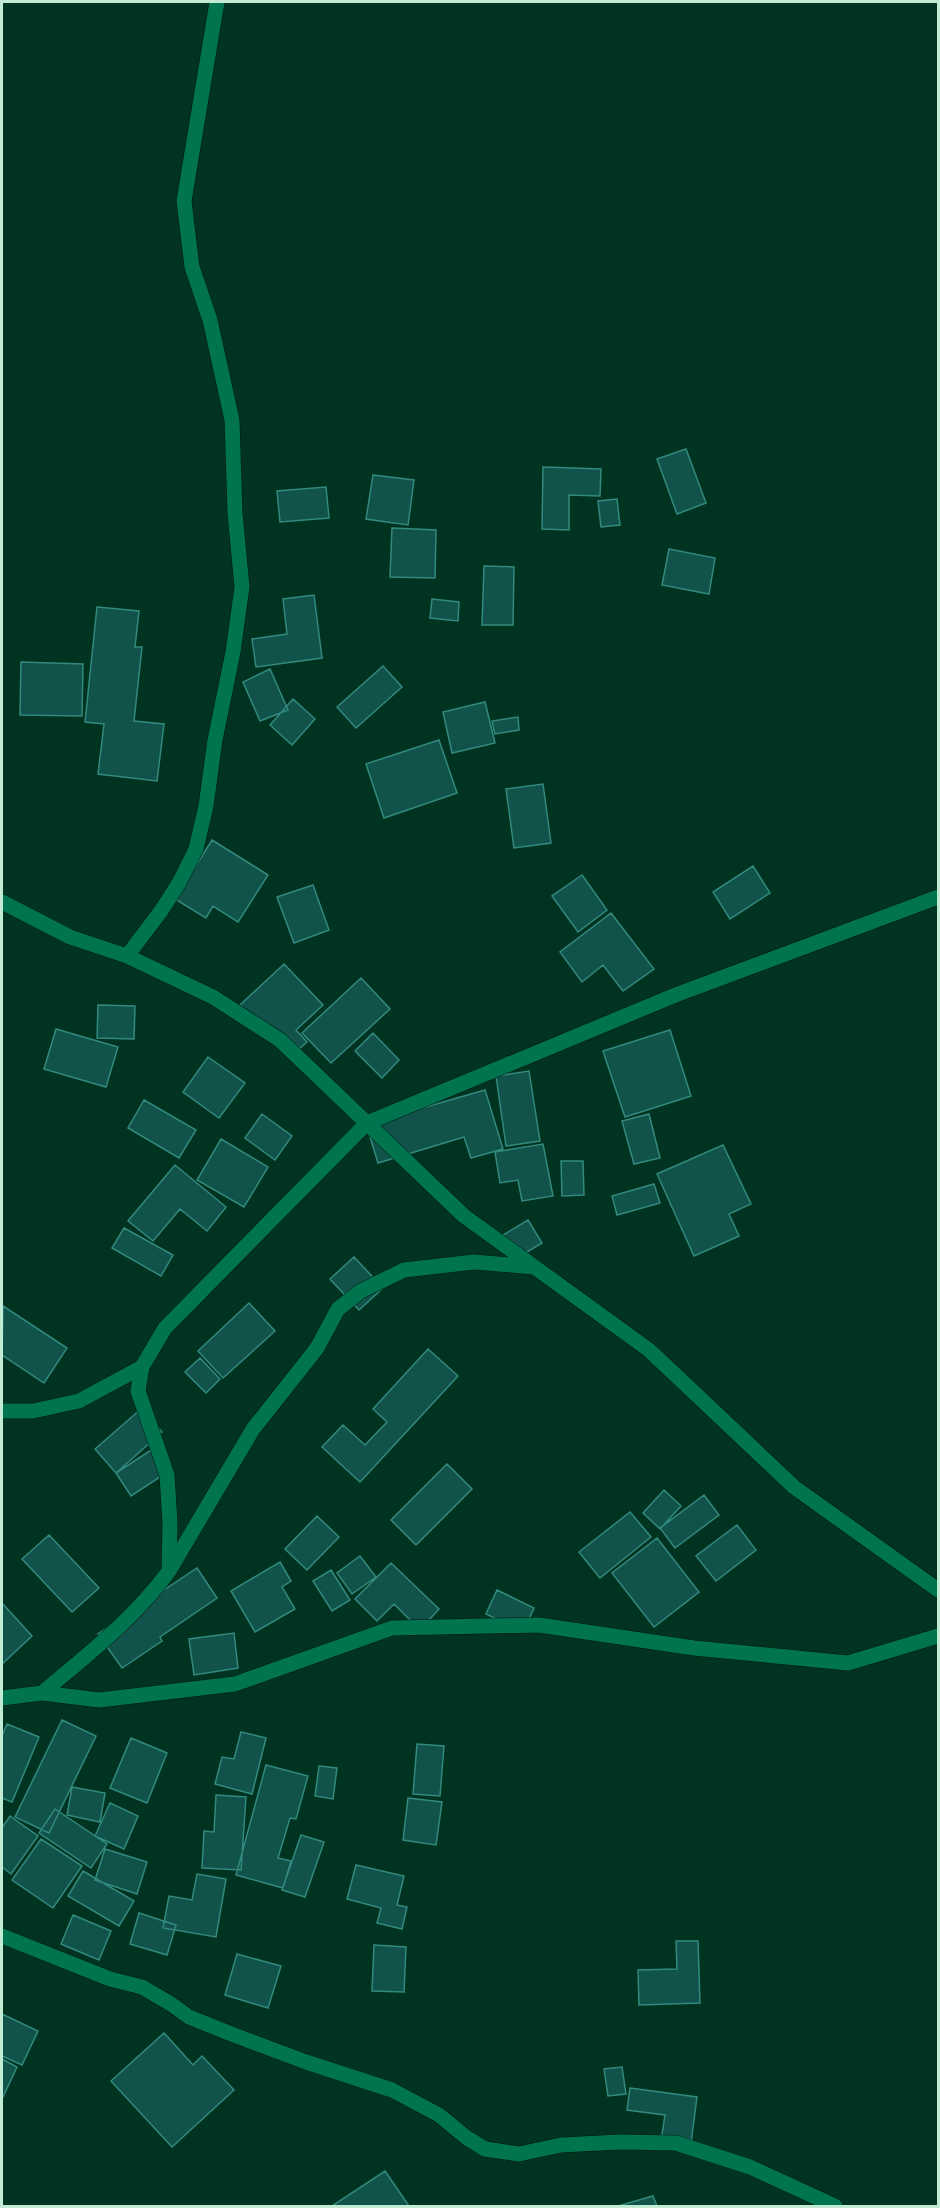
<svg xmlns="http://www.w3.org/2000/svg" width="940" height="2208" font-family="Poppins,sans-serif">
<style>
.building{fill:#11524a;stroke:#328a7e;stroke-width:1.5}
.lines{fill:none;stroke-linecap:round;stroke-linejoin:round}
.street-casing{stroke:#00180c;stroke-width:16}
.street{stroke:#00734f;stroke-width:15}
</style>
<rect width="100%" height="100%" fill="#003320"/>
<path class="building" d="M686,449L706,503L677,514L657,459Z
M543,467L601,469L600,496L569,495V530L542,529Z
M373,475L414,480L408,525L366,519Z
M326,487L329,518L280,522L277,491Z
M617,499L620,525L601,527L598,501Z
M392,528L436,530L435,578L390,577Z
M669,549L715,558L709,594L662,585Z
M484,566L514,567L513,625H482Z
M314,595L322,658L256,667L252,639L287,634L283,599Z
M432,599L459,602L458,621L430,618Z
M97,607L139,611L135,647H142L134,721L164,724L157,781L98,774L104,724L85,722Z
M21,662L83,664L82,716L20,715Z
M383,666L402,687L356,728L337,707Z
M270,669L288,710L260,721L243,682Z
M293,699L315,719L292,745L270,725Z
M485,702L495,743L452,753L443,712Z
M518,717L519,730L495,734L492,721Z
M439,740L457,793L384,818L366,764Z
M543,784L551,843L514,848L506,789Z
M212,840L268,875L238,922L213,906L206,918L175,899Z
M753,866L770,893L730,919L713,892Z
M582,875L607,910L578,932L552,896Z
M313,885L329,930L294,943L277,897Z
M611,913L654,969L623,991L603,965L582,982L560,952Z
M284,964L323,1005L296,1030L307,1042L289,1058L240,1005Z
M361,978L390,1009L331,1063L302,1033Z
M98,1005L135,1006L134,1039L97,1038Z
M56,1029L118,1047L106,1087L44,1069Z
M670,1030L691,1096L625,1117L603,1051Z
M373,1033L399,1060L382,1078L355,1051Z
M208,1057L245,1083L219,1118L183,1092Z
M529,1071L540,1141L506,1146L496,1076Z
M485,1090L503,1149L471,1158L464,1137L378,1163L366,1124Z
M144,1100L196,1130L179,1158L128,1128Z
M262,1114L292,1136L275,1160L245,1138Z
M649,1114L660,1158L634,1164L622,1121Z
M221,1139L268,1167L244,1207L197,1180Z
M543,1144L553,1196L522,1201L518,1180L500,1183L495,1152Z
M723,1145L751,1204L729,1214L739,1236L694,1256L657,1174Z
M561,1161H583L584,1195L562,1196Z
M175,1165L226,1207L207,1231L180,1209L153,1241L128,1221Z
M654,1184L660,1203L617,1215L612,1196Z
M528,1220L542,1243L512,1261L498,1238Z
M124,1228L173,1255L161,1276L112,1248Z
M354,1257L383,1288L359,1310L330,1279Z
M249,1303L275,1331L223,1378L198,1351Z
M3,1306L67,1348L44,1383L2,1355Z
M428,1349L458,1376L360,1482L322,1447L343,1425L365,1445L387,1422L373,1409Z
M200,1358L220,1379L206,1393L185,1372Z
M141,1409L162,1432L116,1473L95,1449Z
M151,1450L166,1473L131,1496L116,1473Z
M447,1464L472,1489L416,1545L391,1520Z
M664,1490L681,1506L660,1529L643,1513Z
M704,1495L719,1515L675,1548L660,1528Z
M630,1512L651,1537L600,1578L579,1552Z
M317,1516L339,1537L307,1570L285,1549Z
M737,1525L756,1550L716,1581L696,1556Z
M49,1535L99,1588L72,1612L22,1559Z
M657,1538L699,1592L654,1627L612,1573Z
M360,1556L376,1577L352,1594L337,1573Z
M280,1562L291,1581L282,1587L295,1609L255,1632L231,1591Z
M391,1563L439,1609L420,1630L394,1604L377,1621L355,1599Z
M197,1568L217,1598L160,1637L162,1641L122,1668L98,1634Z
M331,1570L350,1600L332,1611L313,1581Z
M497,1590L534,1608L523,1632L486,1614Z
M2,1603L32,1636L2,1664Z
M234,1633L238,1668L194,1675L189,1639Z
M62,1720L96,1736L49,1833L15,1817Z
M7,1724L39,1737L12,1802L2,1798V1736Z
M241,1732L266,1738L252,1794L215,1784L222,1757L234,1759Z
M131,1738L167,1753L147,1803L110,1788Z
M417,1744L444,1746L440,1796L413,1794Z
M266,1765L308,1776L296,1819L290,1818L278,1858L291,1861L283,1888L236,1875Z
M319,1766L337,1768L333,1799L315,1796Z
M72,1787L105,1793L100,1822L67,1815Z
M216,1795L246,1797L241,1870L202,1868L204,1831L214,1832Z
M408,1798L442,1802L436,1845L403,1840Z
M110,1803L138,1816L124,1849L95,1836Z
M55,1809L107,1844L91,1868L39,1833Z
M10,1816L38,1836L11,1874L2,1867V1828Z
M301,1835L324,1842L305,1897L282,1890Z
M41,1839L82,1866L53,1908L12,1880Z
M105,1849L147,1862L137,1894L95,1880Z
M356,1865L404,1876L397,1905L407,1907L402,1929L377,1923L381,1908L347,1899Z
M83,1871L134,1901L119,1926L68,1896Z
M197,1874L226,1879L216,1937L163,1928L169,1896L192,1900Z
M139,1913L176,1925L167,1955L130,1944Z
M73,1915L111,1931L99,1960L61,1944Z
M676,1941H698L700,2003L639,2005L638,1970L677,1969Z
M374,1945L406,1947L404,1992L372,1991Z
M237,1954L281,1966L268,2008L225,1995Z
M2,2014L38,2031L22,2065L2,2056Z
M164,2033L193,2065L202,2056L234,2090L172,2147L111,2081Z
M2,2059L17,2067L2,2099Z
M622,2067L626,2094L608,2096L604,2069Z
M630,2088L697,2097L690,2151L660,2147L665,2115L627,2110Z
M385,2171L409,2206H332Z
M653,2196L657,2206H618Z"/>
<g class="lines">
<defs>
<path id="street" d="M2,902L70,937L127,956L213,997L280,1040L464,1216L649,1350L794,1487L938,1590
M127,956L161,911L179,883L196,849L206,806L215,740L233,652L242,587L235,513L232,420L210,320L192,267L184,201L217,2
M2,1411H33L79,1401L142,1367
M169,1571L170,1523L167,1475L138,1391L142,1367L165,1328L367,1123L678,994L938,897
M42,1693C87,1655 134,1619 169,1571L253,1429L317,1348L338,1309L361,1291L404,1270L474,1262L534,1267
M2,1698L42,1693L99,1700L235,1684L392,1628L539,1625L694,1648L848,1663L938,1636
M2,1936L110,1979L142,1987L171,2004L189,2017L234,2035L306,2062L392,2090L439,2115L467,2138L485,2149L519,2154L561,2145L619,2142L676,2143L750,2167L835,2206"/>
</defs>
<use href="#street" class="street-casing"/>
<use href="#street" class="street"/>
</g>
<rect width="940" height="2208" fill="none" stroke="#c1ebd5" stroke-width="6"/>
</svg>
